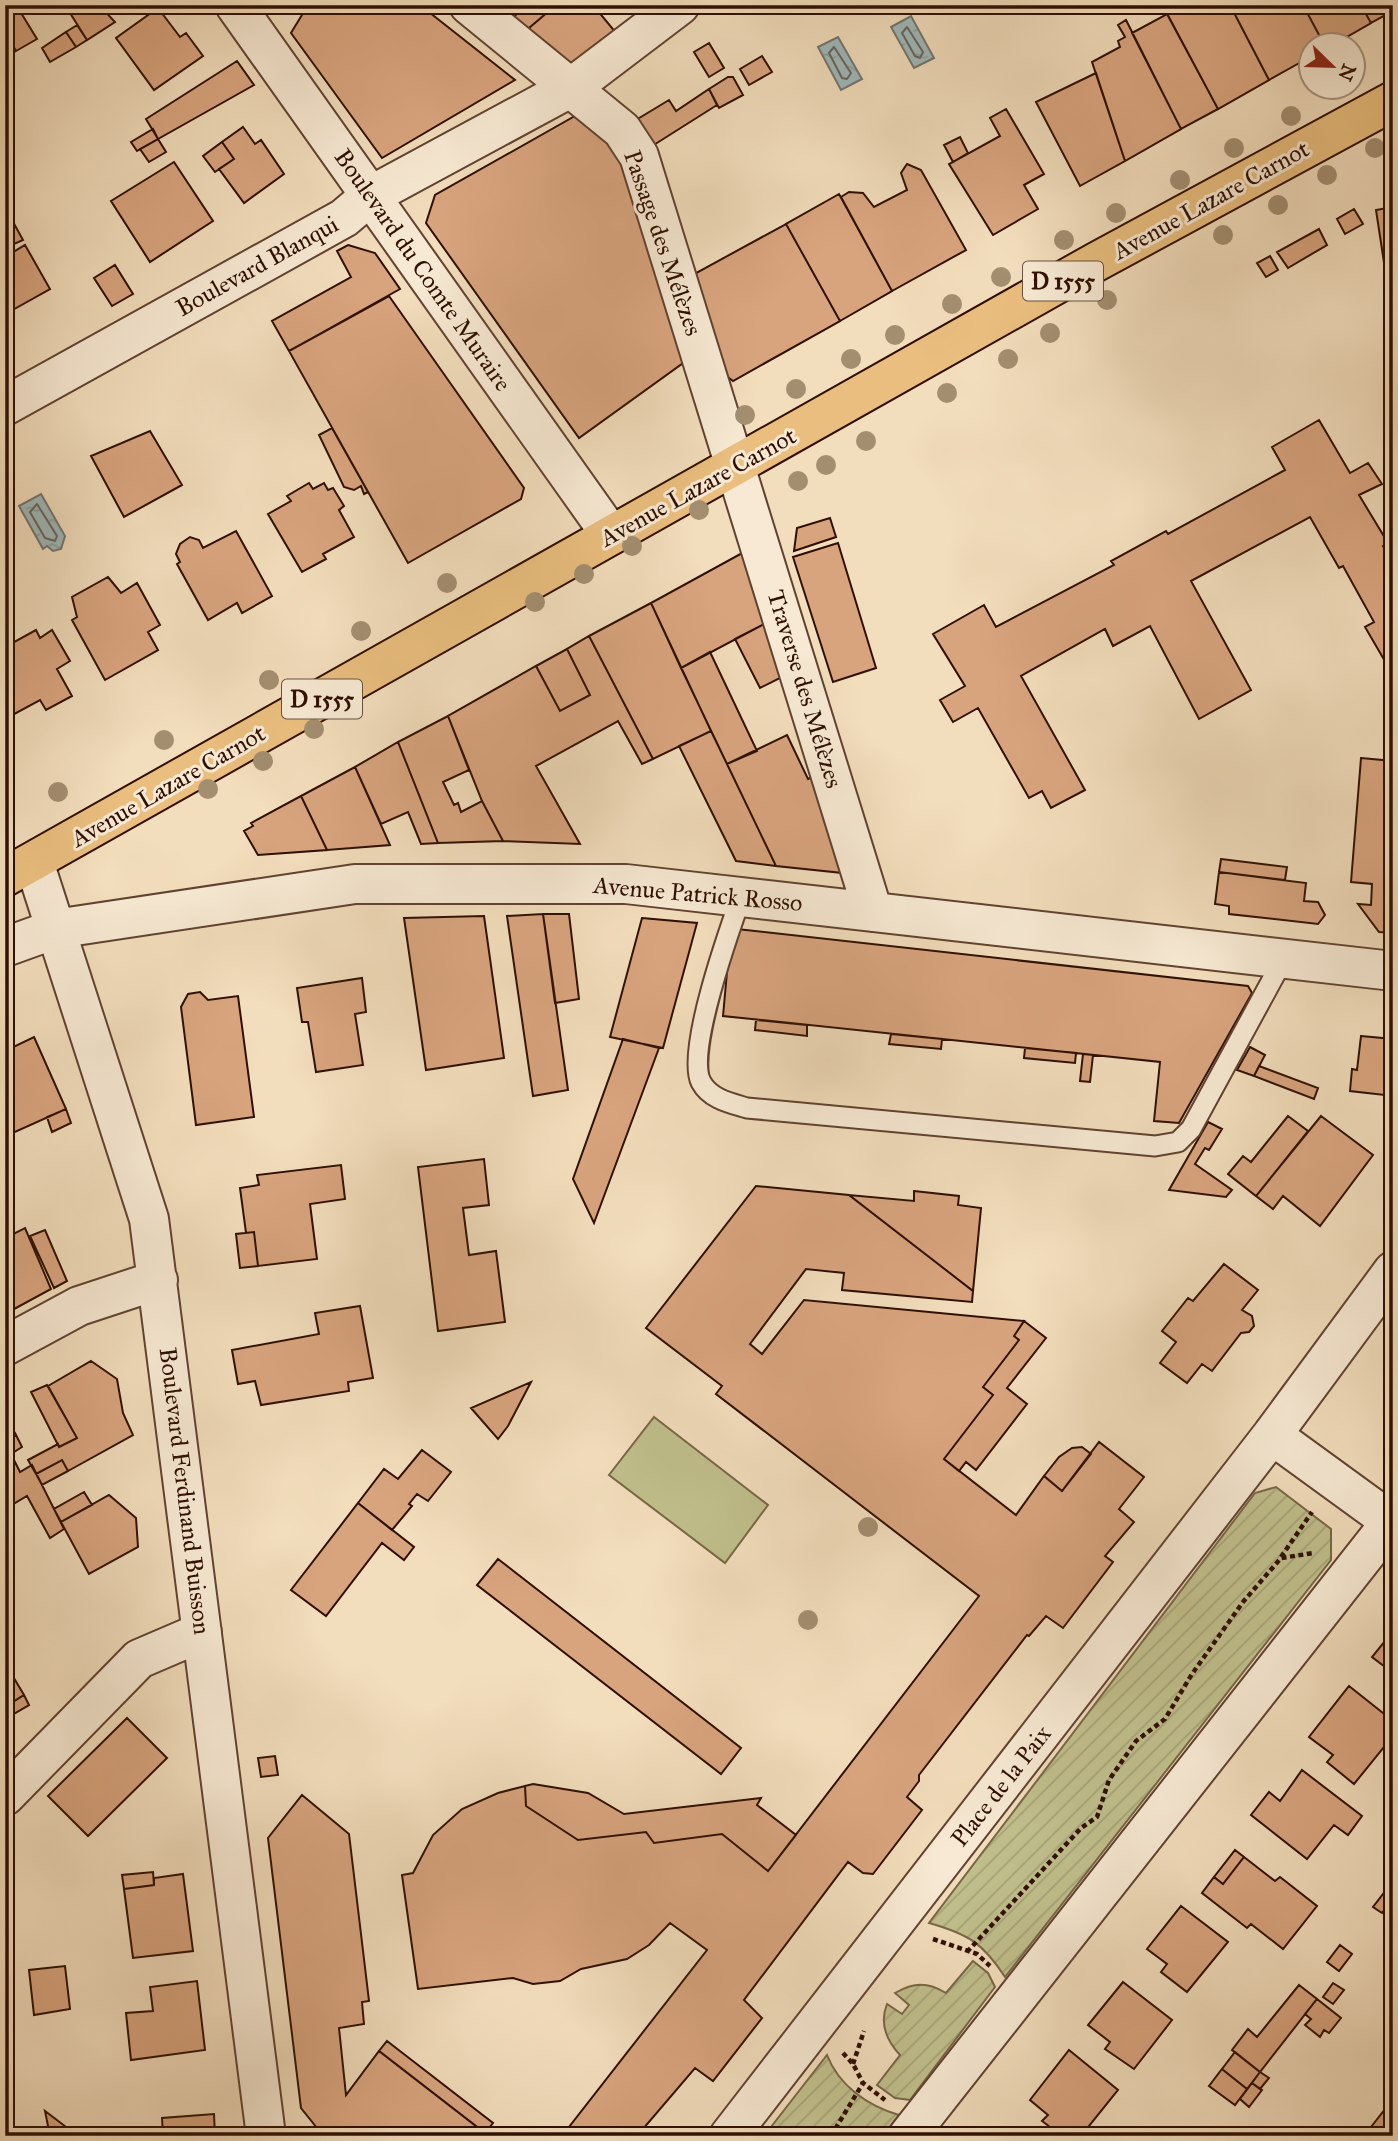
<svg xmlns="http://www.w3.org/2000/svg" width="1398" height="2141" font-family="'IM FELL Great Primer',serif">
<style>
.garden{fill:url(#garden-furrows);stroke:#786746;stroke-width:2}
.pitch{fill:#c0bf8c;stroke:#786746;stroke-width:2}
.water{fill:url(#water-ripples);stroke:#727571;stroke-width:2}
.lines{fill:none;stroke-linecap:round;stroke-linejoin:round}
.shore{stroke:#67645e;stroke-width:2}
.building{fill:#d8a47e;stroke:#2f0f01;stroke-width:2}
.service-casing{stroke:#604230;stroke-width:23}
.minor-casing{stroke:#604230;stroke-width:42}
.tertiary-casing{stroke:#604230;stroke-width:42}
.primary-casing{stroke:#2f0f01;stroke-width:42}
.path{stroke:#2f0f01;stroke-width:4.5;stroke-dasharray:5 3.5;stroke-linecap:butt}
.service{stroke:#f7e9d3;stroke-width:19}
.minor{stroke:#f7e9d3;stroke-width:38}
.tertiary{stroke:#f7e9d3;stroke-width:38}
.primary{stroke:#e9be7e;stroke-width:38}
.tree{fill:#a38e70}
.labels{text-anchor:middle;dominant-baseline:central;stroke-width:6;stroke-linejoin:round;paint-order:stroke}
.shield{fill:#f7e9d3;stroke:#6b5040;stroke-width:2}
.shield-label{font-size:23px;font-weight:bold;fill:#2f0f01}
.street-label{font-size:24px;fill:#2f0f01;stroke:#f7e9d3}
</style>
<defs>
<pattern id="garden-furrows" width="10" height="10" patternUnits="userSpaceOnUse" patternTransform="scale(1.75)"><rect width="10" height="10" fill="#c0bf8c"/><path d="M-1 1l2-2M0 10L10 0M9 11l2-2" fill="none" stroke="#a5a377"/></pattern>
<pattern id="water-ripples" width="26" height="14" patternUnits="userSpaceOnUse" patternTransform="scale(1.75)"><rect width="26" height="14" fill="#9fb9bb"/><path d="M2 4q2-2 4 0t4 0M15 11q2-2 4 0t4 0" fill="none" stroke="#899e9f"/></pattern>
</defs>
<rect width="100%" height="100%" fill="#f2ddbc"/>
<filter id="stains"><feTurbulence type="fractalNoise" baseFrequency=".00286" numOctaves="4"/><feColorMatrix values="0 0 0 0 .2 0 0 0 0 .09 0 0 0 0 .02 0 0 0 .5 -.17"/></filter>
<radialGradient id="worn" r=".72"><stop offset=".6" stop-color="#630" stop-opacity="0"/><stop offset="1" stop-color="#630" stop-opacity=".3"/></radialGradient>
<path class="garden" d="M1276,1487L1331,1529V1560L1005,1977C983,1943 968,1934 929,1923L1255,1493Z
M973,1961L988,1973L995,1987L910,2100L895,2098L877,2085L900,2055C887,2041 879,2024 887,2004L902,2014L909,2005L895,1993C914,1982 928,1982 946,1993Z
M827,2055C839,2086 868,2106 899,2115L883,2136H764Z"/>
<path class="pitch" d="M654,1417L768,1505L725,1563L609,1475Z"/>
<path class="water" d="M911,16L934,58L914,68L891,27Z
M838,37L862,79L841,90L818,47Z
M41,494L65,536L61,549L53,551L47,546L43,549L19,506Z"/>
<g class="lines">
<path class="shore" d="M907,27L923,52L920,58L915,56L902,33Z
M834,47L851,73L847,79L842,78L829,53Z
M37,504L57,536L55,541L45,538L30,512Z"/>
</g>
<path class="building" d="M65,5H99L115,22L87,40Z
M308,5H420L515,80L382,158L291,33Z
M525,5H556L522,34L509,22Z
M556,5H593L617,34L565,68L522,34Z
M1230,5L1269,80L1218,109L1163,6Z
M1230,5H1303L1325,46H1310V57L1269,80Z
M1303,5H1361L1371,23L1331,46H1325Z
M1361,5H1393V11L1371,23Z
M18,8L37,39L16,51L5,32V15Z
M158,8L180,37L186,33L203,56L154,90L116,38Z
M1167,14L1218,109L1181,129L1132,33Z
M1126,20L1181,129L1125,161L1092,62L1120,47L1118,41L1125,37L1118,25Z
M77,25L87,40L76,47L66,32Z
M5,32L16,51L5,58Z
M66,32L76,47L50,62L42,48Z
M709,43L724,68L709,77L694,52Z
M762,56L772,72L749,85L740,69Z
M237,61L254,85L158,139L146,119Z
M1096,73L1125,161L1080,186L1036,102Z
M728,77H733L743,95L719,108L709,89Z
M709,89L717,105L649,148L631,123L669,100L676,111Z
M1006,109L1044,174L1024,185L1038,209L993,235L949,164L1000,136L990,118Z
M582,112L638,178L690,358L579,438L426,223L435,195Z
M243,127L255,144L261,140L284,174L244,203L219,169L234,159L222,142Z
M153,129L158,139L137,151L131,142Z
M960,137L968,153L953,162L944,145Z
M158,139L166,152L149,162L140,149Z
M222,142L234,159L215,172L203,156Z
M174,162L213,221L150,262L111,201Z
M907,164L921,170L966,250L892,291L841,197L849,192L863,193L874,207L907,190L901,173Z
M839,194L892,291L840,321L786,224Z
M1393,207V322L1376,210Z
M1354,209L1363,224L1345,234L1337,219Z
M12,220L23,240L14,244L5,228V224Z
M786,224L840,321L733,381L713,366L687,278Z
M1319,229L1327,245L1288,268L1277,252Z
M25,245L50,289L9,312L5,305V257Z
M348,245L375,253L400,289L289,351L272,321L351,277L337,251Z
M1270,256L1278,270L1266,277L1257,263Z
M115,265L133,294L112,306L94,278Z
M389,296L524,488L521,499L408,563L289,351Z
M1319,420L1350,473L1368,463L1382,484L1359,495L1388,543L1383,546L1393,564V675L1365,627L1374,622L1343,566L1339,568L1310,517L1191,581L1251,690L1199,719L1150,626L1113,646L1105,629L1021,676L1085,790L1051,808L1042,791L1029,798L978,708L953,722L940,700L965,686L933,634L984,605L996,627L1114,565L1111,561L1166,531L1168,534L1285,470L1272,447Z
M332,428L368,492L364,494L361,486L354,490L344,487L319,435Z
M150,431L182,485L124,517L91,456Z
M309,483L313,489L324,483L328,490L333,488L344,506L339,510L354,537L323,554L326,559L302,572L268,514L291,501L287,496Z
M830,518L836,537L794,551L797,528Z
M236,531L272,596L242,613L237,603L208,620L177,564L180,562L176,554L180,544L190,537L199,540L203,548Z
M838,543L876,668L833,682L793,557Z
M744,552L766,623L681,668L651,603Z
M108,577L121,593L137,583L160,625L148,632L158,650L105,680L72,620L77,617L72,597Z
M651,603L711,731L653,759L589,636Z
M766,623L782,677L760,688L735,639Z
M36,630L40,638L52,630L70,661L57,669L72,696L46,710L40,700L5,719V647Z
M589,636L653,759L642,764L618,721L536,766L580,844L503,841L482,801L448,716L536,666L560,711L590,695L567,649Z
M567,649L590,695L560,711L536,666Z
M710,652L757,751L727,764L681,668Z
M448,716L469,770L443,782L454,805L458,803L461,812L482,801L503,841L438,843L398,742Z
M711,731L727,764L776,866L736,861L679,746Z
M787,735L808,779L813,777L843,873L776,866L727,764Z
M398,742L438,843L421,844L408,812L381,824L355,767Z
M1361,758L1393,761V933L1379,932L1358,904L1371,905L1372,884L1351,882Z
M355,767L390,845L327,850L301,796Z
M301,796L327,850L258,855L244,831L253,826L251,823Z
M1221,859L1287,867L1285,880L1219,872Z
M1219,872L1306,883L1304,901L1318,902L1325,915L1318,924L1229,914V906L1215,904Z
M543,914H569L579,999L555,1003Z
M543,914L568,1090L533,1096L507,916Z
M484,916L504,1058L426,1070L404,918Z
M642,918L697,923L663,1048L610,1037Z
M737,929L1248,986L1252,993L1179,1123L1154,1121L1160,1062L723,1016L728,961Z
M362,978L366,1012L355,1014L363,1065L316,1072L308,1022H302L297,988Z
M200,992L208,1000L238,996L254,1117L196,1125L181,1007L188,994Z
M756,1020L807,1025V1036L755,1030Z
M891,1034L942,1039L941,1049L889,1044Z
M1361,1036L1393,1039V1096L1350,1091L1352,1069L1357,1070Z
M34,1037L66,1109L6,1136L5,1059L10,1057L7,1050Z
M623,1039L659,1048L594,1223L573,1179Z
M1250,1047L1265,1055L1254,1076L1237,1070Z
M1025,1048L1076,1053L1075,1063L1024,1058Z
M1083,1054L1093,1055L1090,1082L1080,1081Z
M1259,1066L1318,1088L1314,1099L1254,1076Z
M66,1109L71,1123L52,1132L47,1117Z
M1288,1116L1308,1131L1256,1196L1228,1174L1243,1156L1251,1162Z
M1321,1116L1373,1155L1320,1226L1283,1196L1273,1209L1256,1196Z
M1208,1122L1222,1129L1209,1150L1205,1148L1195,1164L1232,1190L1226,1197L1169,1190Z
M484,1159L489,1205L463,1208L469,1255L496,1251L505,1322L438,1331L418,1167Z
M341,1165L345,1199L310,1204L317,1259L258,1266L254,1232L246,1233L240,1188L259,1185L257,1175Z
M756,1186L849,1195L973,1291L972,1302L842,1290L844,1273L806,1269L750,1344L762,1354L804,1300L1024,1321L1014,1336L1019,1340L983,1387L993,1395L944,1459L1016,1515L1044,1476L1062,1491L1099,1442L1144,1477L1119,1509L1134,1522L1105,1556L1113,1562L1063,1628L1046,1616L1029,1636L1027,1635L919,1775V1781L907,1797L922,1810L873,1874L863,1873L848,1862L744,2000L762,2018L713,2081L695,2068L637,2136H562L707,1950L670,1923L649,1945L627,1959L581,1969L560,1981L533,1984L513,1978L418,1989L402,1875L413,1873L433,1835L462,1809L498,1793L525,1786L526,1806L578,1840L646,1832L654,1843L722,1834L768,1871L979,1596L716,1394L722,1386L646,1328Z
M914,1191L959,1196L958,1205L981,1208L973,1291L849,1195L914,1201Z
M25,1228L51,1289L5,1314V1238Z
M45,1230L67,1281L54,1288L30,1236Z
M254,1232L258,1266L240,1268L236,1234Z
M1224,1264L1258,1290L1242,1310L1252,1316L1254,1326L1249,1332L1241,1333L1212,1371L1202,1364L1187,1383L1160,1363L1176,1342L1162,1331L1188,1298L1193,1301Z
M360,1306L373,1378L348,1382L349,1391L261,1405L255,1381L238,1384L232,1350L319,1334L315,1313Z
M1024,1321L1046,1338L1007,1388L1027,1404L976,1470L966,1462L959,1471L944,1459L993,1395L983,1387L1019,1340L1014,1336Z
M91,1361L117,1379L123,1413L133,1435L68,1471L62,1460L36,1474L28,1460L58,1444L59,1447L77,1438L48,1386Z
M531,1382L508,1426L498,1439L471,1408Z
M47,1385L77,1438L59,1447L31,1392Z
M5,1415L16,1435L5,1442Z
M16,1435L22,1447L11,1454L20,1472L32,1465L64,1529L50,1538L27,1496L5,1509V1442Z
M1082,1447L1091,1454L1062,1491L1044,1476L1059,1457L1072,1448Z
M422,1450L451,1472L428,1501L417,1494L409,1504L412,1506L392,1530L358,1503L384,1469L398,1479Z
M62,1460L68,1471L42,1485L36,1474Z
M84,1492L92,1505L61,1522L54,1509Z
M109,1495L136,1518L138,1547L89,1574L61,1522Z
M358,1503L414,1547L404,1560L382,1543L326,1616L291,1590Z
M498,1559L741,1748L721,1774L477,1585Z
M1393,1631V1673L1372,1657Z
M5,1663L24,1695L5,1707Z
M1349,1686L1393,1721V1736L1354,1784L1327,1762L1333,1755L1309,1737Z
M24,1695L29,1705L5,1719V1707Z
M127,1718L167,1758L88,1836L48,1796Z
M275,1756L278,1775L261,1777L258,1758Z
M1302,1770L1362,1816L1348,1835L1334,1825L1307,1859L1251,1815L1269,1792L1280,1801Z
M533,1784L588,1793L624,1814L761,1798L757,1805L796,1835L768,1871L722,1834L654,1843L646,1832L578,1840L526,1806L525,1786Z
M302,1795L349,1834L369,2001L362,2002L364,2024L339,2028L346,2095L379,2051L485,2133L483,2136H319L321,2133L301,2108L268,1838Z
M1235,1850L1244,1857L1223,1884L1214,1877Z
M1244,1857L1275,1881L1280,1877L1317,1906L1283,1949L1251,1924L1247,1928L1202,1893L1214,1877L1223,1884Z
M153,1872L154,1885L124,1889L122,1875Z
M183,1874L193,1951L133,1958L124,1889L154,1885V1878Z
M1393,1881V1900L1382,1913L1373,1907Z
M1181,1906L1228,1942L1187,1992L1161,1972L1167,1964L1147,1949Z
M1340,1945L1352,1954L1339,1971L1327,1962Z
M65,1966L70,2009L34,2015L29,1970Z
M197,1981L205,2050L131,2060L126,2013L153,2011L150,1987Z
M1123,1982L1172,2020L1134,2069L1105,2049L1110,2042L1088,2025Z
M1333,1983L1344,1990L1333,2004L1323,1997Z
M1299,1985L1317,1999L1260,2072L1232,2050L1248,2029L1257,2037Z
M1317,1999L1341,2018L1329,2033L1324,2030L1320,2037L1305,2025L1311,2019L1305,2014Z
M387,2041L493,2123L485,2133L379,2051Z
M1069,2050L1118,2090L1081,2136H1062L1042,2121L1048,2115L1030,2100Z
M1235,2052L1260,2072L1247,2089L1222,2069Z
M1222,2069L1247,2089L1235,2105L1209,2086Z
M1260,2072L1269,2078L1260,2089L1252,2083Z
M1252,2083L1262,2090L1249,2107L1240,2099Z
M1393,2099V2136H1364Z
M45,2111L78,2136H50Z
M214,2114L215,2136H163L162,2118Z"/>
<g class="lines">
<defs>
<path id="service" d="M741,897C729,931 686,1052 701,1082C710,1099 730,1103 747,1108L1155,1146L1178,1142L1191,1129L1284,958"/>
<path id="minor" d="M469,5L622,130L639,156L873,912
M5,406L344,218L370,196L572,87L680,5
M34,862L149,1219L266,2136
M5,947L55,929L355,884H626L1393,971
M5,1346L79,1306L158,1280
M1272,1435L1393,1523
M5,1796L139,1659L202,1632
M729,2136L1272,1435L1393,1271
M908,2136L1391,1522"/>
<path id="tertiary" d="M235,5L611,535"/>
<path id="primary" d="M5,877L1096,262L1393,101"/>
</defs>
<use href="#service" class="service-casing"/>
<use href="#minor" class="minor-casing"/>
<use href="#tertiary" class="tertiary-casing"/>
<use href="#primary" class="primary-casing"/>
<path class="path" d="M1281,1557L1312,1512
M933,1939L977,1954L990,1966
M967,1952L1081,1828L1097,1817L1109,1780L1136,1741L1165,1719L1192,1674L1243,1602L1281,1558L1314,1553
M843,2053L853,2064L863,2083L885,2100
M853,2064L864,2031
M831,2136L863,2083"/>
<use href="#service" class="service"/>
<use href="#minor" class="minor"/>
<use href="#tertiary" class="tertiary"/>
<use href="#primary" class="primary"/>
</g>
<g class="tree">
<circle cx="1291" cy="116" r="10"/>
<circle cx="1234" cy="148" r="10"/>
<circle cx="1375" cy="148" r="10"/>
<circle cx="1327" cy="175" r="10"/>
<circle cx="1180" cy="180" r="10"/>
<circle cx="1278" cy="205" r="10"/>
<circle cx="1116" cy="213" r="10"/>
<circle cx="1223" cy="235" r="10"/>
<circle cx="1064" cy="240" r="10"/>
<circle cx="1001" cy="277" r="10"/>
<circle cx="1107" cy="300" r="10"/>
<circle cx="952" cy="304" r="10"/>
<circle cx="1050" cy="333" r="10"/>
<circle cx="895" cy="335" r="10"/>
<circle cx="851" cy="359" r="10"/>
<circle cx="1008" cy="359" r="10"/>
<circle cx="796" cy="389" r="10"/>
<circle cx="947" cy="393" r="10"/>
<circle cx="745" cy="415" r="10"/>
<circle cx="866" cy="441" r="10"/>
<circle cx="826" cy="465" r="10"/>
<circle cx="798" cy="481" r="10"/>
<circle cx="699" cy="510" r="10"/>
<circle cx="632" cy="546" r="10"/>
<circle cx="584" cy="574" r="10"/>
<circle cx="447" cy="583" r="10"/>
<circle cx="535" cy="602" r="10"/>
<circle cx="361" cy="631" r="10"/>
<circle cx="269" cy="680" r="10"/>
<circle cx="314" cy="729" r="10"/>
<circle cx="164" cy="740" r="10"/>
<circle cx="263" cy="761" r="10"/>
<circle cx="208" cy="789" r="10"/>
<circle cx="58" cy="792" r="10"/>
<circle cx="868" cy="1527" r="10"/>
<circle cx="808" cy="1620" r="10"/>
</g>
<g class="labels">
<g class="shield">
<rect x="1023" y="261.5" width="80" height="39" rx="5"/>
<rect x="282" y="679.5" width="80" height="39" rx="5"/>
</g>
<g class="shield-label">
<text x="1063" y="281">D 1555</text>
<text x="322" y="699">D 1555</text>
</g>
<g class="street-label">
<text transform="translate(1211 200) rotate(-29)">Avenue Lazare Carnot</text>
<text transform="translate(663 243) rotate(71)">Passage des Mélèzes</text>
<text transform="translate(257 266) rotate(-29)">Boulevard Blanqui</text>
<text transform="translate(423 270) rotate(55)">Boulevard du Comte Muraire</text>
<text transform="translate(698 487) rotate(-29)">Avenue Lazare Carnot</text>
<text transform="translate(805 689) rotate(73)">Traverse des Mélèzes</text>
<text transform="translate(168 786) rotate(-30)">Avenue Lazare Carnot</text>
<text transform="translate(698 894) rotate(5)">Avenue Patrick Rosso</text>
<text transform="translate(185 1491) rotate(83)">Boulevard Ferdinand Buisson</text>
<text transform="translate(1001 1786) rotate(-52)">Place de la Paix</text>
</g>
</g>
<rect width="1398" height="2141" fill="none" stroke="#f2ddbc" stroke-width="28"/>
<rect x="7" y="7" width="1384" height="2127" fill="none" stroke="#2f0f01" stroke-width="3.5"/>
<rect x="14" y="14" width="1370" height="2113" fill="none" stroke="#2f0f01" stroke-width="2"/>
<g transform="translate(1332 66) rotate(113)"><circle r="33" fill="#f7e9d3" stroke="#a7927f" stroke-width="2"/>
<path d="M0-5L12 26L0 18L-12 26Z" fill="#8f2418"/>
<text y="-10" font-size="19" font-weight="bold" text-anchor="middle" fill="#2f0f01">N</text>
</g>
<rect width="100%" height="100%" filter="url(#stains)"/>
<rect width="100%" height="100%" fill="url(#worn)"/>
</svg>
